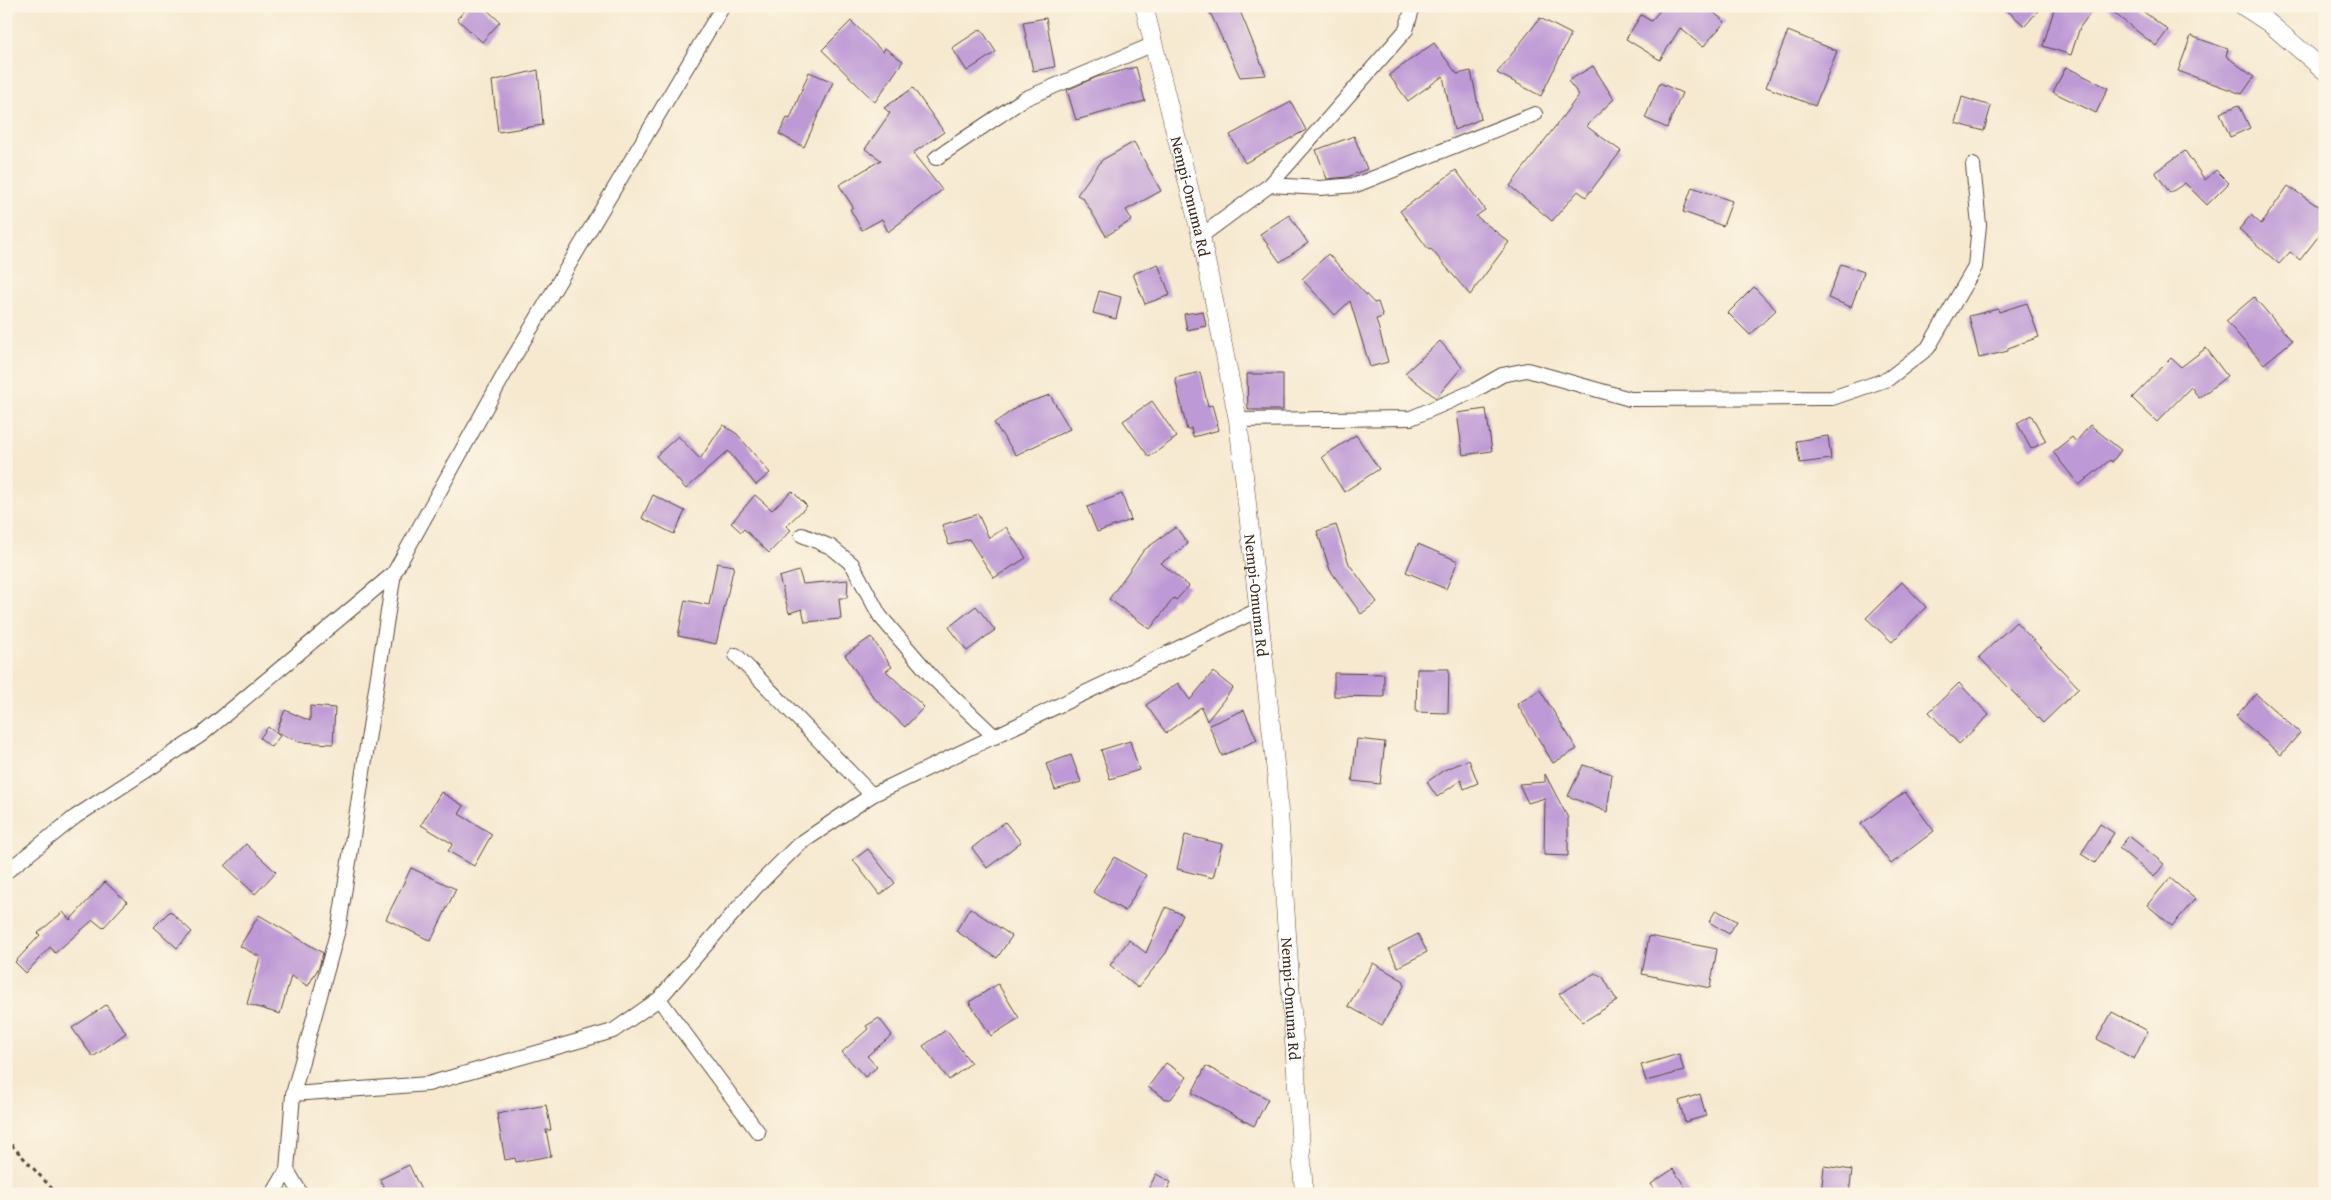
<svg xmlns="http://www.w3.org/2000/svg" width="2331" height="1200" font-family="'Gentium Book Plus',serif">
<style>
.building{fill:#bd99d5}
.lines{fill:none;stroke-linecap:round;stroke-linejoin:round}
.minor-casing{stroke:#574739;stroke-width:16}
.tertiary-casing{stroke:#574739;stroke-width:19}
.path{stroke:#574739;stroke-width:3;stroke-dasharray:4 4;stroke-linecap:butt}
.minor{stroke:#fff;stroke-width:14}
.tertiary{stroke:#fff;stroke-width:18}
.labels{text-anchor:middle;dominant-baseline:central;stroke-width:4.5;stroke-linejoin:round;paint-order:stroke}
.street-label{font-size:16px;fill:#3b2a1e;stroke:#fcf5e5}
</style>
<rect width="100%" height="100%" fill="#fcf5e5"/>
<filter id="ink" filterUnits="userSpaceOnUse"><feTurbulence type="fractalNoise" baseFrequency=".02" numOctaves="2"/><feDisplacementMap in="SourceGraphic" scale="10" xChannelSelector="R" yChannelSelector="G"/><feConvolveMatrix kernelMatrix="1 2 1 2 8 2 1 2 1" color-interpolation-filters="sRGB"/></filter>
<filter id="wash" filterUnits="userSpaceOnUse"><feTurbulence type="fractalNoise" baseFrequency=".0096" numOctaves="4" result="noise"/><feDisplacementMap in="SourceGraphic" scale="20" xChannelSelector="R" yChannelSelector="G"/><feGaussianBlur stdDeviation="1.12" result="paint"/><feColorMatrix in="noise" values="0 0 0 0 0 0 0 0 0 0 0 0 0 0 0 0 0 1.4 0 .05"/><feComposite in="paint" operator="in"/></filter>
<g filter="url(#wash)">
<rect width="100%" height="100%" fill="#f6e9d0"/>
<g id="blocks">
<path class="building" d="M469,6H483L500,22L482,42L457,19Z
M1207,6H1238L1266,75L1240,77Z
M1664,6H1706L1725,22L1703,47L1680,28L1660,60L1626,39L1641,15L1651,21Z
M2002,6H2042L2025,26Z
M2055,6H2096L2080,27L2071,55L2043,46Z
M2105,6H2136L2168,30L2156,46Z
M1046,18L1055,67L1033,71L1023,22Z
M1540,18L1571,34L1541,96L1497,73Z
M851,21L883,52L885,48L903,61L875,102L822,50Z
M981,29L996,52L967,71L952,48Z
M1788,31L1837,51L1815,106L1766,87Z
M2191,36L2228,49L2226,56L2254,77L2242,94L2178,71Z
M1434,43L1457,74L1471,71L1481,119L1454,130L1443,76L1408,101L1389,75Z
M1593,66L1614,99L1586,126L1621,151L1586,197L1578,191L1552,221L1510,186L1579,95L1568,81Z
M1136,67L1145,101L1076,120L1067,90L1097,77Z
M2066,67L2108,88L2096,113L2053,92Z
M538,70L543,125L498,132L492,81Z
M809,72L833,82L804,147L779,134L787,118L790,119Z
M1660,83L1682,93L1667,128L1645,118Z
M913,88L944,132L913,153L942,190L888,232L882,219L862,230L850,209L853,207L839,185L881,160L865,149L890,113L884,108Z
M1962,97L1991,106L1984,131L1955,123Z
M1291,102L1306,130L1245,163L1230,135Z
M2239,105L2250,128L2230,137L2220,113Z
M1354,136L1367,169L1347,177L1327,179L1316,150Z
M1134,142L1161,191L1126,210L1132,220L1106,236L1083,198L1077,195L1102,160Z
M2185,151L2205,180L2216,170L2229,183L2207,205L2185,183L2170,193L2155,172Z
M1456,170L1485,210L1476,216L1509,242L1470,295L1431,249L1429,250L1400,211Z
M2288,186L2325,211V228L2300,260L2290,252L2279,264L2239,229L2251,215L2261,224Z
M1692,187L1732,201L1723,226L1683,212Z
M1289,215L1308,243L1280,262L1260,234Z
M1328,254L1374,303L1378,302L1383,317L1376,319L1388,362L1370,367L1350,301L1335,315L1302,279Z
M1158,264L1170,295L1145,304L1133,274Z
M1841,264L1864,272L1851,307L1828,298Z
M1754,287L1776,310L1750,335L1728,313Z
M1099,291L1121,297L1116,319L1093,313Z
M2254,297L2292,341L2264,364L2226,321Z
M2027,303L2039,337L2008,348V351L1979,358L1969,316L1998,309L1999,312Z
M1203,311L1206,326L1187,330L1184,314Z
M1440,341L1462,367L1436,398L1405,373Z
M2206,348L2227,376L2199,398L2191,387L2157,422L2132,398L2171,358L2181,367Z
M1200,372L1208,406L1212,405L1219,430L1193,437L1191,428L1187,430L1175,378Z
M1247,374H1283V410H1248Z
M1050,395L1070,429L1016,455L994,423L1020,405Z
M1152,401L1177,437L1149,457L1123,421Z
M1486,409L1492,451L1463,455L1457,413Z
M2031,415L2046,441L2031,449L2017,423Z
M723,425L737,434L770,473L756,485L728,451L686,489L656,456L678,436L700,459Z
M2090,425L2121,450L2112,462L2110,460L2079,485L2053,452L2072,437L2076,442Z
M1356,435L1379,469L1344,492L1322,457Z
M1828,436L1831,459L1800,463L1796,441Z
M792,491L807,506L786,526L791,530L769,553L744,529L741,532L731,523L755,495L772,510Z
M1122,494L1131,520L1097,532L1087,507Z
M653,495L685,511L674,534L642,518Z
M978,514L989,538L1006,527L1026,558L994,578L969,539L949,545L942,525Z
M1336,525L1349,564L1377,602L1361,614L1330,570L1317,531Z
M1176,527L1188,544L1161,563L1189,586L1176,600L1174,598L1150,629L1109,599L1144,550Z
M1418,544L1458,561L1446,589L1406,572Z
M717,563L734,566L716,644L678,636L685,600L709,605Z
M799,571L803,584L848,580L847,598H839L841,619L805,622L802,609L789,613L779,577Z
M1902,582L1926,607L1892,642L1866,618Z
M976,606L995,630L967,651L949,627Z
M2016,622L2079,688L2043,723L1979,657Z
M871,637L892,667L886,671L924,707L905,727L874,698L845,655Z
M1417,669H1449L1448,713L1416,712Z
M1213,672L1233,688L1207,721L1201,707L1166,733L1146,705L1178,683L1190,700Z
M1334,673L1384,674V697L1334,696Z
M1959,683L1989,715L1959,744L1929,712Z
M1540,690L1577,749L1553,763L1517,704Z
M2256,694L2300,733L2281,755L2236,716Z
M310,706L335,708L333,744L299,742L276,732L285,710L310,721Z
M1244,710L1257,740L1222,756L1209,725Z
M268,727L280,736L271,747L260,738Z
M1357,739L1385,742L1380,784L1352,781Z
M1130,741L1139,770L1110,779L1101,750Z
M1071,755L1081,782L1055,790L1046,764Z
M1469,760L1478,783L1464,789L1461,780L1437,797L1427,782L1444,770Z
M1583,765L1612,774L1607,812L1568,796Z
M1545,774L1568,818V856L1544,855L1545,798L1528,803L1519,784L1545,782Z
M441,792L464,806L459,814L492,834L474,866L448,851L453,844L421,825Z
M1905,792L1934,831L1891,864L1861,824Z
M1005,822L1021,842L987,868L972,848Z
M2100,824L2114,833L2095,863L2081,854Z
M1185,835L1222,844L1213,878L1177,869Z
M2129,836L2164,864L2154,877L2119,848Z
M246,844L276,872L255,894L225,866Z
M868,849L895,883L880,895L853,860Z
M1114,857L1146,875L1125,911L1093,892Z
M411,868L456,889L431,941L386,919Z
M2170,878L2195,899L2172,926L2147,905Z
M105,882L127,902L103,928L93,920L55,953L50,947L26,973L15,962L40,935L38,933L63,912L70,920Z
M1166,907L1183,915L1166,953L1138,988L1110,965L1129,940L1146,953Z
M970,908L1012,936L997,958L956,931Z
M1716,910L1737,921L1729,934L1709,922Z
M170,911L192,932L177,948L154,927Z
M259,915L323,953L319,967L308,986L291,976L280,1014L247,1004L260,957L240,946Z
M1418,934L1427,952L1398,967L1389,949Z
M1649,936L1717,949L1710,988L1642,974Z
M1373,963L1404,981V986L1382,1025L1348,1006Z
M1595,973L1603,977L1617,1001L1583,1022L1559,994Z
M998,984L1019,1018L991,1036L969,1002Z
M106,1005L126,1033L93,1057L72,1028Z
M2112,1012L2148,1031L2134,1059L2097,1039Z
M879,1018L892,1035L867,1056L877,1067L865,1077L842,1052L868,1029L866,1026Z
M946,1030L971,1063L949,1080L923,1046Z
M1679,1054L1684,1071L1646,1081L1641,1065Z
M1166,1063L1187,1077L1171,1099H1166L1148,1087Z
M1206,1066L1268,1099L1254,1126L1192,1093Z
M1700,1094L1706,1116L1685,1122L1679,1101Z
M546,1105L551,1130H546L551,1156L516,1162L515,1158L505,1160L497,1114Z
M409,1165L423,1194H387L380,1179Z
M1824,1166L1852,1170L1849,1194H1821Z
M1673,1169L1690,1194H1658L1651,1184Z
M1156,1174L1171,1182L1165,1194H1146Z"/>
</g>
</g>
<g filter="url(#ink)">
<use href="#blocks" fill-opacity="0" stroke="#574739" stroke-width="1"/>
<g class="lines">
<defs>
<path id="minor" d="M936,158L1024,99L1154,44
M1270,185L1320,188L1356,185L1535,114
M1201,236L1270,185L1406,30L1413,6
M1238,420L1411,418L1474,391L1502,375L1527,370L1630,399L1832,398L1888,379L1928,348L1975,267L1979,225L1973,165
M802,535L831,547L852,564L880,616L932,677L995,737
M736,655L872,795
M6,872L75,817L201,735L394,573
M659,999L758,1132
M293,1094L428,1084L613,1031L659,999L757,886L798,845L872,795L1258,610
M287,1170L301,1194
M273,1194L287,1170L293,1094L339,926L394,573L511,362L723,6"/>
<g id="tertiary">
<path id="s1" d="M1144,6L1201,236L1238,420L1277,782L1304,1194"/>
<path d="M2243,6L2269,23L2325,71"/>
</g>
</defs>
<use href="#minor" class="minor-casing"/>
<use href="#tertiary" class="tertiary-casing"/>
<path class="path" d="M6,1139L57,1194"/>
<use href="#minor" class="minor"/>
<use href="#tertiary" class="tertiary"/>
</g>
</g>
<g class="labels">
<g class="street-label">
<text stroke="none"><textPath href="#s1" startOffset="196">Nempi-Omuma Rd</textPath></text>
<text stroke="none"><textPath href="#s1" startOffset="601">Nempi-Omuma Rd</textPath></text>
<text stroke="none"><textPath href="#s1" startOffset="1006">Nempi-Omuma Rd</textPath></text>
</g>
</g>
<rect width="2331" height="1200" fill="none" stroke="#fcf5e5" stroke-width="25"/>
</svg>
